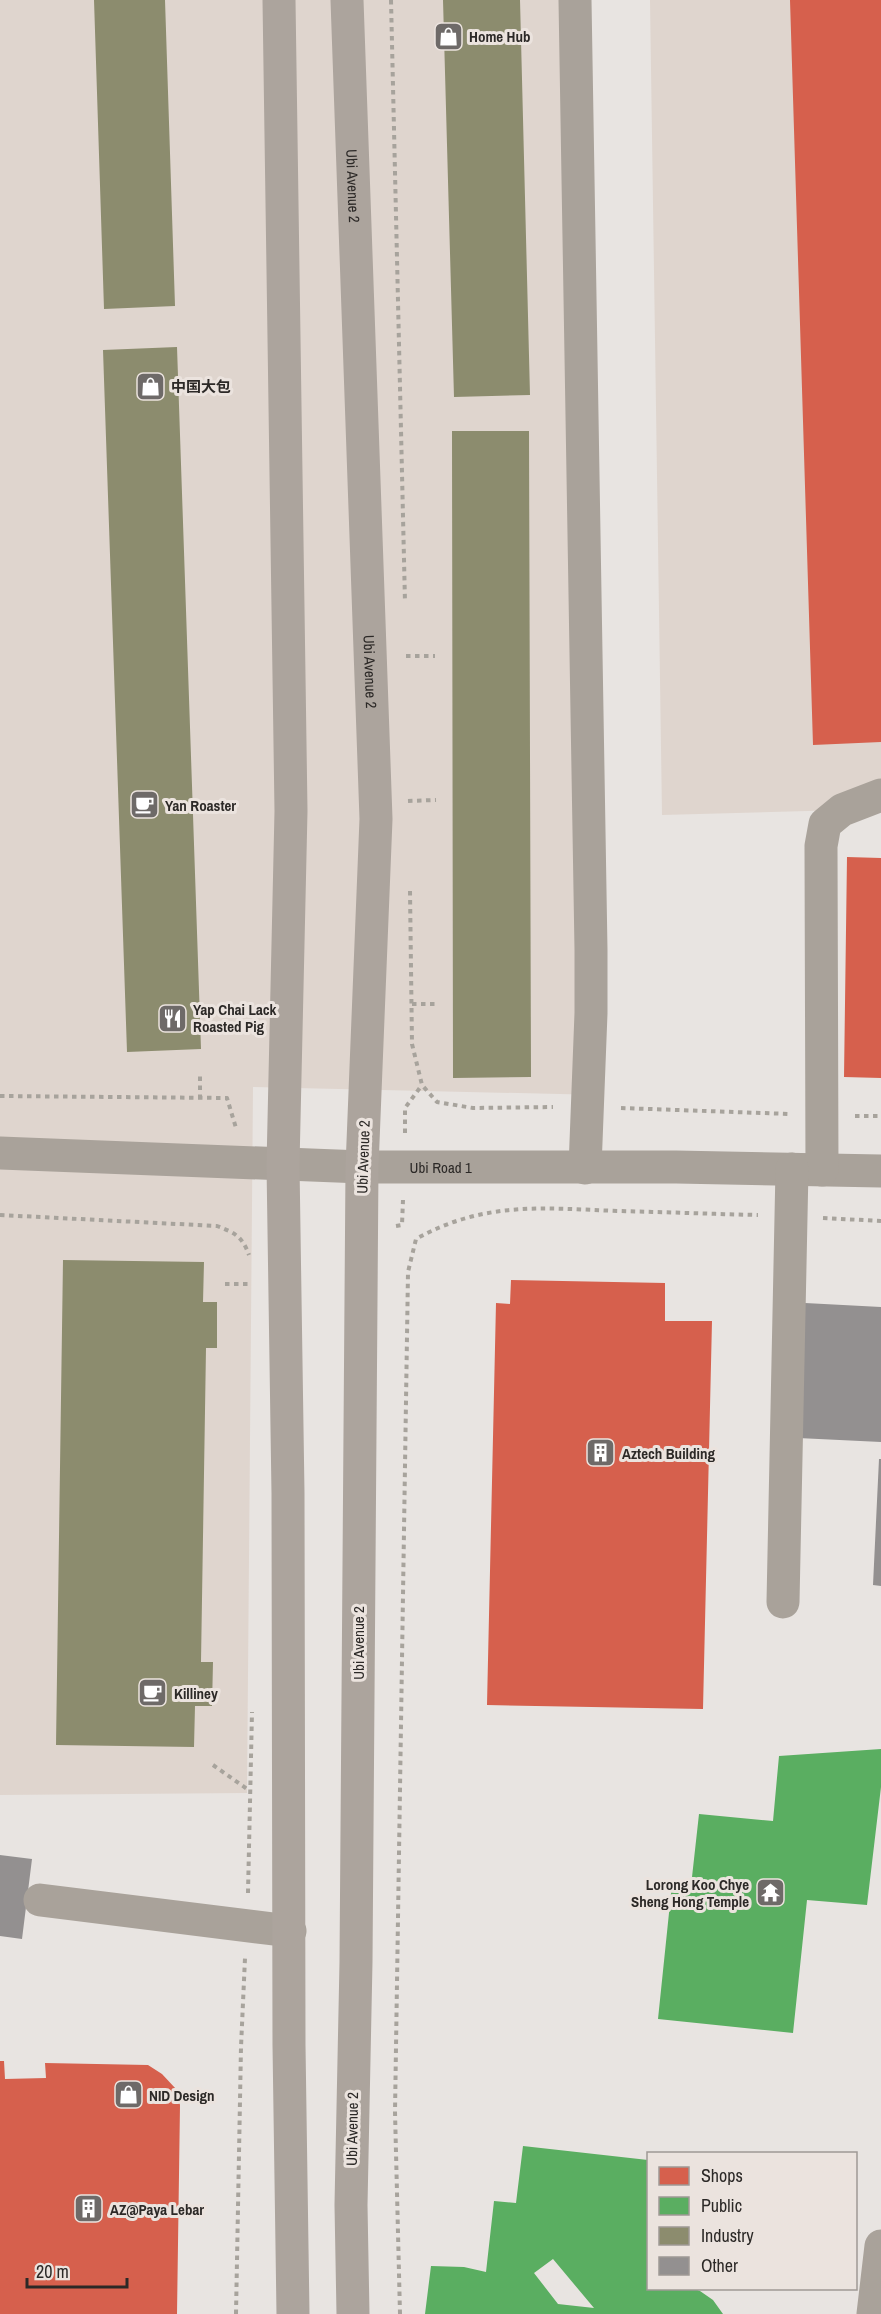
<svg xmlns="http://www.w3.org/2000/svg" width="881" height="2314" font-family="'Archivo Narrow','Noto Sans SC',sans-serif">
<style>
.built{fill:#dfd5ce}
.shops{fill:#d6604d}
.public{fill:#5aae61;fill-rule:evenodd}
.industry{fill:#8c8c6e}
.building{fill:#939090}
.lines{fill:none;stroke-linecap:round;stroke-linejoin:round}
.path{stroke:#a7a39c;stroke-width:4;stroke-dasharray:4.5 4.5;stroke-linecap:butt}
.minor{stroke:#a9a29a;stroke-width:33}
.major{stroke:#aca49d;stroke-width:33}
.labels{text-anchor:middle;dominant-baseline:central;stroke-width:6;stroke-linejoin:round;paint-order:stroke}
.poi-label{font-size:15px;font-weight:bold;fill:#2c2927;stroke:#ebe3de;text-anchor:start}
.street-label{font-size:15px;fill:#2c2927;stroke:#ebe3de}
</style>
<rect width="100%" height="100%" fill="#e8e4e1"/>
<path class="built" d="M0,0H584L601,1095L253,1087L247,1793L0,1795Z
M650,0H881V809L662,815Z"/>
<path class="shops" d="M790,0H881V742L813,745Z
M847,857L881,858V1078L844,1077Z
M511,1280L665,1283V1321H712L703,1709L487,1705L496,1303L510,1304Z
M0,2061H4L5,2079L46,2078L45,2063L148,2065L162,2074L176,2089L180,2105L177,2314H0Z"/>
<path class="public" d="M881,1749V1787L867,1905L807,1900L793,2033L658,2019L672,1884L691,1886L699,1814L773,1821L779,1756Z
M523,2146L648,2160V2288H692L700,2291L713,2300L723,2314H425L431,2266L464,2267L486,2272L494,2201L516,2203ZM553,2259L594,2308L558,2304L534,2273Z"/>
<path class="industry" d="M94,0H165L175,306L104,309Z
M443,0H520L530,395L454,397Z
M177,347L201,1049L127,1052L103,350Z
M452,431H529L531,1077L453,1078Z
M63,1260L204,1262L203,1302H217V1348H206L201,1662H213L212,1706H195L194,1747L56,1745Z"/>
<path class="building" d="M805,1303L881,1307V1442L798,1438Z
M879,1459H881V1586L873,1585Z
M0,1855L32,1859L22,1939L0,1936Z"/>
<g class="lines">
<path class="path" d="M391,0L405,602
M406,656H435
M408,801L436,800
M410,891L412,1044L422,1085L437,1102L473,1108L553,1107
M412,1004H436
M0,1096L227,1098L236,1128
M200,1099V1074
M621,1108L790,1114
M855,1116H881
M405,1133V1108L422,1085
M0,1215L217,1226C235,1233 242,1236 249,1255
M823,1218L881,1221
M396,1226L402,1225L403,1200
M225,1284H251
M213,1765L250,1791
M248,1893L252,1712
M236,2314L241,2047L245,1958
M400,2314L395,2112L408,1272L416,1239C484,1201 543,1208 617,1211C664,1212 711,1214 758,1215"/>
<g class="minor">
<path d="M575,0L591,950V1013L585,1168"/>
<path id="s1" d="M0,1153L362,1167H676L881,1171"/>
<path d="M822,1170L821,846L825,824L842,810L881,795"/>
<path d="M783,1602L792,1169"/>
<path d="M40,1900L290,1931"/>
<path d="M873,2314L881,2246"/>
</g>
<g class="major">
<path d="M279,0L291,811L283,1165L288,1493L289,2045L293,2314"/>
<path id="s2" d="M347,0L376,819L362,1167L356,1962L351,2205L353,2314"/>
</g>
</g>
<defs>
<symbol id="shop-square" viewBox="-11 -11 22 22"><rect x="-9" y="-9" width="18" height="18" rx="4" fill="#6e6a68" stroke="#ebe3de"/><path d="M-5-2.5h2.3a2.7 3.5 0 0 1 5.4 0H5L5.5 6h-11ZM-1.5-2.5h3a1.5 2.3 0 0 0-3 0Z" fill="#fff"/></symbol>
<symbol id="cafe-square" viewBox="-11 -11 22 22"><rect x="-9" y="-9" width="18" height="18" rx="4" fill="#6e6a68" stroke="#ebe3de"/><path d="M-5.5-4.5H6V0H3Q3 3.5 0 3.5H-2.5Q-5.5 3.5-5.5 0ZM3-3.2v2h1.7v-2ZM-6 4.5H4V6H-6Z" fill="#fff"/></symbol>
<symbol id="restaurant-square" viewBox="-11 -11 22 22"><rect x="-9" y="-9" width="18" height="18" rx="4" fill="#6e6a68" stroke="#ebe3de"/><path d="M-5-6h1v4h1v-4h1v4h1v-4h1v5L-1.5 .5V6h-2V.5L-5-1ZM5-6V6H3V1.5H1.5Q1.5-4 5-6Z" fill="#fff"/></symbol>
<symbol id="building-square" viewBox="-11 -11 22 22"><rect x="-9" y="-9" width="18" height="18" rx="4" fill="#6e6a68" stroke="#ebe3de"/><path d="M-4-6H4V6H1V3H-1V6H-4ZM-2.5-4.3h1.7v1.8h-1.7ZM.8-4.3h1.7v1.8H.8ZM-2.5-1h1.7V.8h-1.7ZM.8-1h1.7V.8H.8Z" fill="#fff"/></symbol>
<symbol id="temple-square" viewBox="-11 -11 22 22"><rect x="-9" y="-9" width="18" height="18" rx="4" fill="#6e6a68" stroke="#ebe3de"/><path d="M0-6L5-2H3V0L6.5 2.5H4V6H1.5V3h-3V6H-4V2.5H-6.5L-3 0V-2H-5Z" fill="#fff"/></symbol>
</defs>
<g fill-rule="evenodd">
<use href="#shop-square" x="432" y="20" width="33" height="33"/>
<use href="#shop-square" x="134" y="370" width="33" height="33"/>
<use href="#cafe-square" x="128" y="788" width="33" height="33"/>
<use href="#restaurant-square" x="156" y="1002" width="33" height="33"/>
<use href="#building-square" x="584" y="1436" width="33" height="33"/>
<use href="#cafe-square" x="136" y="1676" width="33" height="33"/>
<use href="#temple-square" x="754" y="1876" width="33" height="33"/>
<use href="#shop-square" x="112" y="2078" width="33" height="33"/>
<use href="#building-square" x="72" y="2192" width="33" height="33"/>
</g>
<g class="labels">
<g class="poi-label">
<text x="469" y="36">Home Hub</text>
<text x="171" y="386">中国大包</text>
<text x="165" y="805">Yan Roaster</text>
<text x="193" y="1009">Yap Chai Lack<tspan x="193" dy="17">Roasted Pig</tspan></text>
<text x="622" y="1453">Aztech Building</text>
<text x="174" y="1693">Killiney</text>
<text x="749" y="1884" text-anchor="end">Lorong Koo Chye<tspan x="749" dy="17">Sheng Hong Temple</tspan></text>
<text x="149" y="2095">NID Design</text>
<text x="110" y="2209">AZ@Paya Lebar</text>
</g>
<g class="street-label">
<text stroke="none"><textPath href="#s2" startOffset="186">Ubi Avenue 2</textPath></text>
<text stroke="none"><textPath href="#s2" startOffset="672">Ubi Avenue 2</textPath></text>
<text transform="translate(363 1157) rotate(-88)">Ubi Avenue 2</text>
<text stroke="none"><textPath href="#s1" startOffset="441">Ubi Road 1</textPath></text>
<text transform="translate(358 1643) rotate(-90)">Ubi Avenue 2</text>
<text transform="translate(352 2129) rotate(-89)">Ubi Avenue 2</text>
</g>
</g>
<rect x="647" y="2152" width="210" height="138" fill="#ebe3de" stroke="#9f9995" stroke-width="1.5"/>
<rect x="659" y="2167" width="30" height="18" fill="#d6604d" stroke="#9f9995" stroke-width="1.5"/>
<text x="701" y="2182" font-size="18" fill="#2c2927">Shops</text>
<rect x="659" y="2197" width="30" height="18" fill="#5aae61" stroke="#9f9995" stroke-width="1.5"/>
<text x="701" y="2212" font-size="18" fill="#2c2927">Public</text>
<rect x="659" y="2227" width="30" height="18" fill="#8c8c6e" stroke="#9f9995" stroke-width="1.5"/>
<text x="701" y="2242" font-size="18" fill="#2c2927">Industry</text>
<rect x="659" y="2257" width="30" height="18" fill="#939090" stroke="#9f9995" stroke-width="1.5"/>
<text x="701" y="2272" font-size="18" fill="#2c2927">Other</text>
<path d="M27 2278v9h100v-9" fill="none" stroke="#2c2927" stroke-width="3"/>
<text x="36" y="2278" font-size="18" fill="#2c2927" stroke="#ebe3de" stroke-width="4.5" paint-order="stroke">20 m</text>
</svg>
